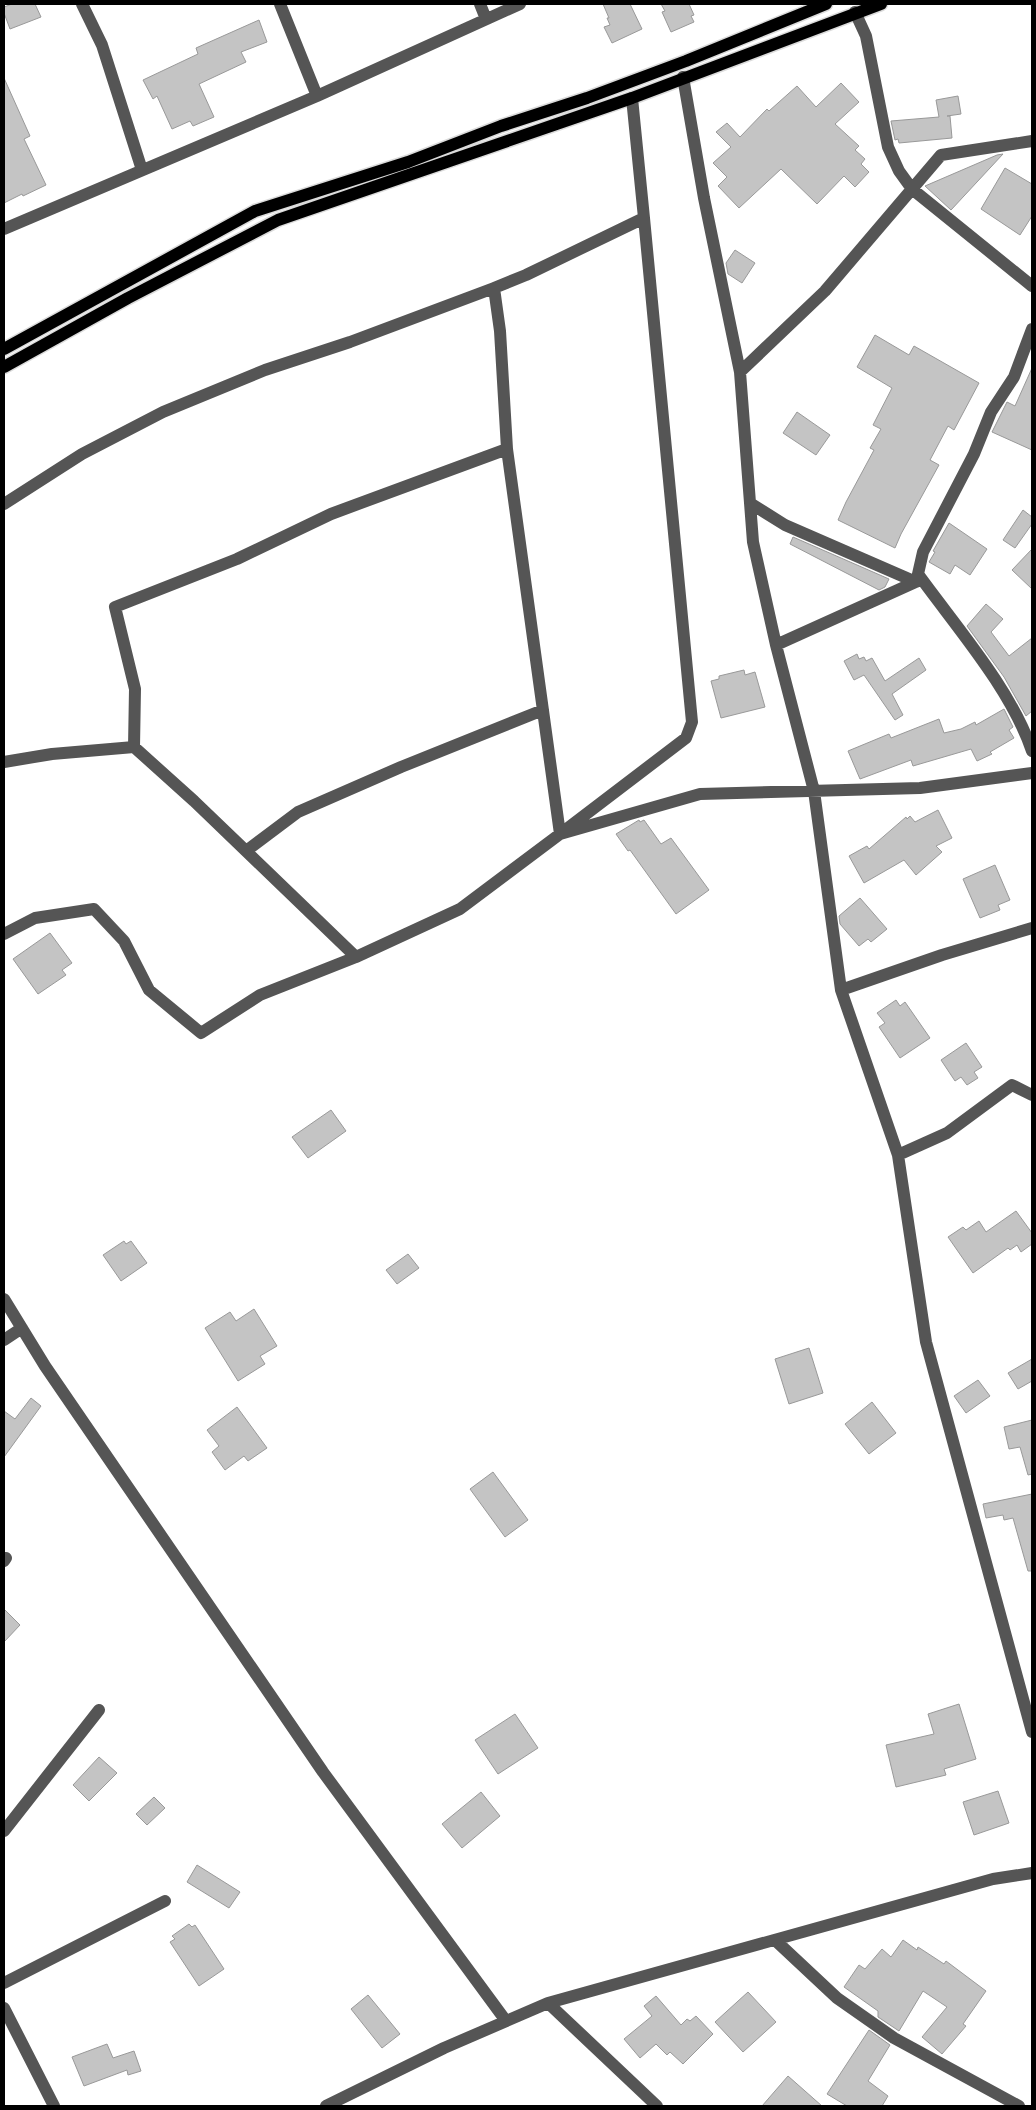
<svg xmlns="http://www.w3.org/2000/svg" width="1036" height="2110" font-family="Barlow,sans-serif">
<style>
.building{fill:#c4c4c4;stroke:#999}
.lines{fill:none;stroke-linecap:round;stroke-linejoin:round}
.major-casing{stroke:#dbdbdb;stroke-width:15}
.minor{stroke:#555;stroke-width:12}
.major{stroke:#000;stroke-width:12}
</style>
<rect width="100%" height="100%" fill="#fff"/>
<path class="building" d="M12,4H35L41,17L10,29L4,13V7Z
M603,4H630L642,29L612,43L604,27L610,25L607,18H609Z
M661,4H689L694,15L691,16L694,22L671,32L662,12L665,11Z
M259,20L267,42L241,52L246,62L199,84L214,117L193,126L190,121L172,129L157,96L153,99L143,80L198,54L196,48Z
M4,78L30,136L24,139L46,185L23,196L22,194L4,203Z
M841,83L859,102L835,124L859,146L855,150L865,159L861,164L869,172L855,187L844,176L817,204L781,169L739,208L718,186L727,177L713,163L731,147L716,132L727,123L740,137L767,109L769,111L797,86L816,107Z
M958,96L961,114L947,116H950L952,138L899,143L898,139L895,140L891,121L939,117L936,100Z
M1003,154L951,210L925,186L997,155Z
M1005,168L1032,184V216L1020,235L981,209Z
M735,250L755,263L742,283L728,274L726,263Z
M875,335L909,355L914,346L979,383L954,430L948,426L930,460L939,465L901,534L895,548L838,520L846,502L874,450L870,448L881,429L873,425L892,388L857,367Z
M1032,368V450L992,432L1007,402L1015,406Z
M797,412L830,435L816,455L783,433Z
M1023,510L1032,517V524L1015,548L1003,540Z
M949,523L987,549L970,575L955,565L950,574L929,562L935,552L933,551Z
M793,537L889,579L885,587L879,590L790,544Z
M1032,549V589L1012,570Z
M986,604L1003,619L991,632L1009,656L1032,638V711L1026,716L1004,677L967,626Z
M857,654L859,659L864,657L866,661L872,658L885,681L919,658L926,670L892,694L903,715L895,720L864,675L854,680L844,661Z
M744,670L745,675L755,672L765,707L721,718L711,681L719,679V676Z
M1004,709L1013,727L1009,730L1014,738L990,752L992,754L977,761L971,749L913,766L911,760L860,779L848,751L889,734L891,738L939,719L944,733L961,729L975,722L976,725Z
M938,810L952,838L936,846L942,852L916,875L904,860L864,883L849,856L867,846L869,849L906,817L907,819L910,816L915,822Z
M639,820L640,822L644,820L661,844L671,838L709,890L676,914L630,850L628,851L616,834Z
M995,865L1010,900L998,905L1000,910L980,918L963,879Z
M860,898L887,929L871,942L868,939L859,946L840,924L839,916Z
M50,933L72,963L62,970L66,975L38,994L13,959Z
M896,1000L900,1006L905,1002L930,1038L900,1058L879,1027L885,1023L877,1013Z
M966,1043L982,1067L974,1072L978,1078L967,1085L961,1077L955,1081L941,1060Z
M331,1110L346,1131L308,1158L292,1137Z
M1016,1211L1032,1233V1244L1021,1252L1017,1245L1010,1250L1008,1248L973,1273L948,1237L963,1227L966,1230L979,1221L986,1232Z
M124,1241L126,1244L131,1241L147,1263L121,1281L103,1255Z
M408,1254L419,1268L397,1284L386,1270Z
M254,1309L277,1346L260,1356L265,1364L238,1381L205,1328L230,1312L236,1321Z
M809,1348L823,1393L789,1404L775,1359Z
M1032,1359V1381L1018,1389L1008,1373Z
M978,1380L990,1396L966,1413L954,1396Z
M31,1398L41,1406L4,1457V1411L15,1419Z
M872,1402L896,1433L869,1454L845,1424Z
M237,1407L267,1448L248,1461L244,1456L225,1470L212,1452L219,1446L207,1430Z
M1032,1420V1474L1028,1475L1020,1447L1009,1449L1004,1427Z
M493,1472L528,1520L505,1537L470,1489Z
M1032,1494V1571H1028L1013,1518L1004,1520L1003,1515L986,1518L983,1504Z
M4,1609L20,1625L4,1642Z
M959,1704L976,1759L944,1769L946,1775L896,1787L886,1745L934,1734L928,1714Z
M515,1714L538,1748L498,1774L475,1740Z
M99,1757L117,1773L89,1801L73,1785Z
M998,1791L1009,1823L974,1835L963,1802Z
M481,1792L500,1816L462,1848L442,1824Z
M154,1797L165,1808L147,1825L136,1814Z
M197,1865L240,1892L229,1908L187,1882Z
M189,1924L192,1927L195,1925L224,1969L199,1986L170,1942L175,1939L172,1936Z
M903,1940L917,1950L918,1947L944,1964L946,1961L986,1991L963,2024L966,2026L942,2054L922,2037L947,2007L923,1991L899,2031L878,2017V2011L844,1987L859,1965L865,1969L882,1949L891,1957Z
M748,1992L776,2022L743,2052L715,2022Z
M368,1995L400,2034L382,2048L351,2009Z
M656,1996L681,2025L687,2019L690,2021L696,2016L713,2034L683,2064L670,2052L667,2055L656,2044L640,2058L624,2039L652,2016L644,2006Z
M869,2030L890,2045L868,2081L888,2096L882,2106H847L827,2094Z
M107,2044L113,2058L134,2051L141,2071L128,2075L127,2070L84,2086L72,2057Z
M788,2076L822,2106H762Z"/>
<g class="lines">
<defs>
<path id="major" d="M4,349L255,211L408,162L501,126L587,98L686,61L826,4
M4,367L128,298L278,220L632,98L881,4"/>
</defs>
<use href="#major" class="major-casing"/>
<path class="minor" d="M82,4L102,45L142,170
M280,4L317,96
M480,4L486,19
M855,12L866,36L888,147L899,171L912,189L1032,286
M683,77L704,198L740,372L753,542L776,645L814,791L841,990L898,1155L926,1342L1032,1732
M632,98L644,218L526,275L494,288L500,331L507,449L560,834L686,738L692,722L644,218
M4,229L317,96L520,4
M1032,329L1014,377L991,412L974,454L923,552L918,574C957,628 1011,689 1032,751
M740,372L825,291L941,155L1032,141
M750,503L785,525L916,582
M4,504L82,454L163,412L265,370L350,342L494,288
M776,645L920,580
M134,747L135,689L115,607L237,559L331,514L507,449
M4,762L52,754L134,747L194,801L356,957L460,909L560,834L700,794L920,788L1032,773
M246,851L298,812L401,767L543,710
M4,934L35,918L94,909L124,941L149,990L201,1033L260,995L356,957
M841,990L942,955L1032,928
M898,1155L947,1133L1012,1085L1032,1095
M4,1299L45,1366L323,1772L506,2021
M4,1340L22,1328
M4,1561L6,1558
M4,1831L99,1710
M775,1940L837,1998L894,2038L1019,2106
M4,1983L165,1901
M548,2003L657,2106
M4,2008L54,2106
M326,2106L444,2048L548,2003L993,1879L1032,1873"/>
<use href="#major" class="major"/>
</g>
<rect width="1036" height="2110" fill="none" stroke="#000000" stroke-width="10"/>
</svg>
